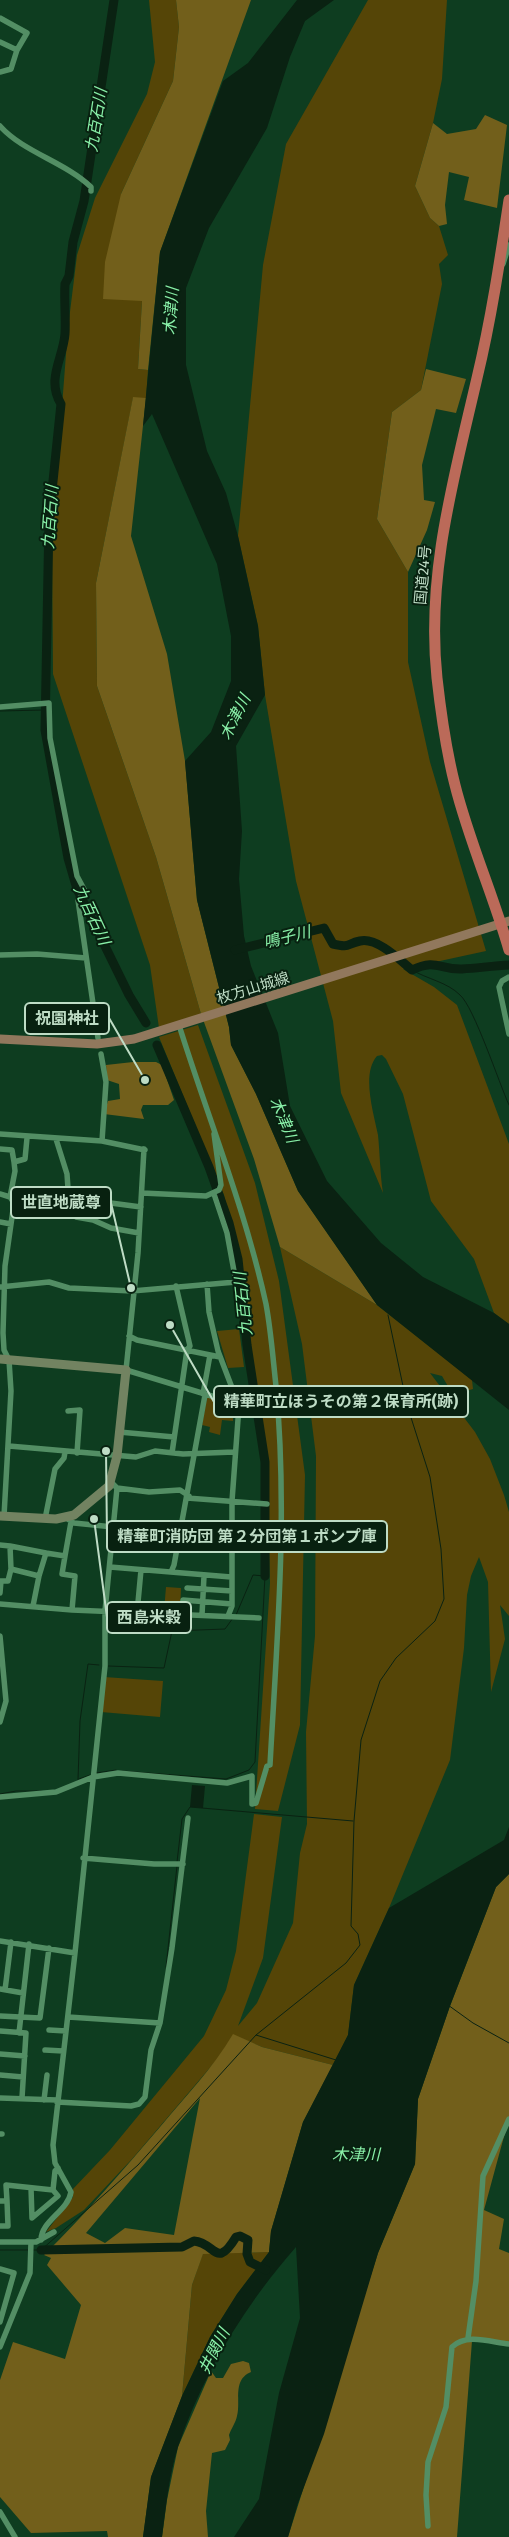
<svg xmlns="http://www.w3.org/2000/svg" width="509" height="2537" font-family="'Fira Sans','Noto Sans JP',sans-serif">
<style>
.green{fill:#554507}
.forest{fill:#725f1b;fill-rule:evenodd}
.water{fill:#0a2212}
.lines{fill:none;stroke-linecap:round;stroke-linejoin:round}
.stream{stroke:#0a2212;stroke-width:1}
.river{stroke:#0a2212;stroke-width:9}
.street{stroke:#538e64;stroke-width:5.5}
.secondary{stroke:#728361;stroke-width:9}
.primary{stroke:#91785d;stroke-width:9}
.highway{stroke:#bb6a59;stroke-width:11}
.labels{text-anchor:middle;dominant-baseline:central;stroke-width:4;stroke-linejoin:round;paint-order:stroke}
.street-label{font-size:15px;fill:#bedcc5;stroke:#082110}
.water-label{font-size:16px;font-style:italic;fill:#89f0a8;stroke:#082110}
.leader{fill:none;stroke:#bedcc5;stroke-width:2}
.callout-dot{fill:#bedcc5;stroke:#082110;stroke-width:2}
.callout{fill:#082110;stroke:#bedcc5;stroke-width:2}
.callout-label{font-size:16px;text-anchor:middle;font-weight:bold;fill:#bedcc5}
</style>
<rect width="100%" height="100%" fill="#0e3d20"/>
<path class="green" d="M149,0H176L179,27L173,81L121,194L142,301L138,369L148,370L146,398H133L96,583L97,686L156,857L201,1014L159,1028L150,965L53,674L52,537L68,328L77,255L95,198L147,94L155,62Z
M368,0H447L442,79L433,123L415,186L430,218L439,226L448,255L439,264L442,284L421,390L392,412L377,519L408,572V662L430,762L486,951L403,969L434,987L457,1005L509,1144V1324L494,1313L474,1259L431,1201L403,1094L386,1059L382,1055L377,1056C361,1074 374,1114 378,1135C380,1154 380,1174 383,1193L341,1093L333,1021L296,881L265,695L258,626L238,536L263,265L286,144Z
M198,1025L255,1183L279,1281L305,1475L300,1725L278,1811L255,1809L270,1583L267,1465L261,1433L239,1257L224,1195L159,1037Z
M280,1247L377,1305L472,1380L473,1389L459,1393L449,1388L442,1376L430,1373L475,1432L490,1459L504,1495L509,1512V1616L500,1605L505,1639L491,1692L488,1582L479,1557L471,1576L467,1595L464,1648L450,1760L389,1908L354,1985L348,2035L333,2065L262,2047L233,2035L219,2057L132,2159L84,2210L56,2228L46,2232L73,2197V2189L110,2150L204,2036L226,1990L236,1951L254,1814L282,1817L263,1958L238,2026L257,2003L293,1923L300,1853L307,1824L306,1732L315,1636L316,1456L302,1344Z
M239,1329L244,1367L228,1368L217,1331Z
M207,1397L233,1407V1421L222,1420L220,1435L209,1432L210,1427L202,1425Z
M166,1587L181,1588L180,1612L164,1611Z
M104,1677L163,1681L160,1717L101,1712Z
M269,2252L237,2294L210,2337L182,2396L192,2285L203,2253Z"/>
<path class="forest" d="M176,0H251L160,252L148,370L138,369L142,301L103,299L105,262L121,194L173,81L179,27Z
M485,115L507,125L497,208L464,200L469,177L449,172L445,205L447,224L439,226L430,218L415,186L433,123L447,134L476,129Z
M426,369L466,379L456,413L436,409L422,465L424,500L435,502L427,530L408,572L377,519L392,412L421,390Z
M133,397L146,398L131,536L167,654L185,761L197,900L229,1027L231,1045L256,1094L298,1191L377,1305L280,1247L254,1159L201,1014L156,857L97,686L96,583Z
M133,1062H156L162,1065L174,1100L168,1105H143L141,1110L144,1119L104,1114L108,1101L120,1099L119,1084L107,1080L106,1065Z
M509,1874V2118L484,2210L504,2219L499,2249L509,2253V2343L472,2341L457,2537H288L378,2253L415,2164L418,2099L450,2006L496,1887Z
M233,2034L262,2047L333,2065L303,2122L271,2231L269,2252L203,2254L192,2285L182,2396L151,2477L143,2537H108L107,2531L31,2533L0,2497V2380L13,2342L65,2359L81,2305L47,2265L51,2258L44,2255C85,2215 122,2171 160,2127C185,2097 213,2068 233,2034ZM200,2098L174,2235L125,2228L105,2243L86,2233Z
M243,2361L249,2363L251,2372C232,2380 241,2401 237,2416C236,2422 231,2429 229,2435L230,2440L225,2450L212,2453L206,2511L208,2537H162L167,2500L178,2447L211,2371L216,2378H223L231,2364Z"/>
<path class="water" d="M297,0H334L305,21L290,57L267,128L209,228L186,288V365L207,451L226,493L238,536L258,626L265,695L236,746L242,831L239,879L244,936L251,966L278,1033L290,1106L327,1181L381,1243L423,1277L494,1313L509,1324V1410L377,1305L298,1191L256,1094L231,1045L229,1027L197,900L185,761L211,732L231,681V636L217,564L152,414L143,426L160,252L223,81L248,63Z
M192,1785L205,1786L203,1808L190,1807Z
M509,1827V1874L496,1887L450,2006L418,2099L415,2164L378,2253L324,2434L298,2503L288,2537H234L259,2499L279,2393L300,2318L296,2247C245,2305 203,2373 178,2447C169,2475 166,2507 162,2537H143L151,2477L182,2396L210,2337L237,2294L269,2252L271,2231L303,2122L348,2035L354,1985L389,1908L504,1840Z"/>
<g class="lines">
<path class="stream" d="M0,711L45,710
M412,970C427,979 447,982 460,995C474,1007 499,1083 509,1105
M108,1666L164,1668L172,1631L225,1629L233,1618
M122,1771L226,1779L249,1770L255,1762L265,1576L253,1575L236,1615
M96,1773L116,1770
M79,1779L90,1775
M78,1780L80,1721L88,1664L99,1665
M0,1794L16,1791H42
M177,1862L182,1819L190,1807L353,1821
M166,1967L177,1866
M448,2005L473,2023L509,2043
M256,2035L346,1963L360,1945L358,1934L351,1926L354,1821L361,1740L380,1681L396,1658L435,1621L444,1599L441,1549L430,1477L407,1405L388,1315
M0,2250H29
M33,2250H41L138,2165L256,2035L336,2060"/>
<path class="river" d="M114,0L84,201L73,242L69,276L65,284C64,301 66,318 65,334C63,359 46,379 61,404L49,520L45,730L68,858L77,889L129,995L146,1023
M235,950L324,928L333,944C350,948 346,944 360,941C377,937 400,960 412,970C436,958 440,970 462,969C477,968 493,966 509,965
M157,1045L209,1167L229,1223L238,1259L247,1345L265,1462V1576
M41,2250L182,2247L194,2241C216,2243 216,2270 236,2237L240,2236L248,2240L247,2254L250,2262L266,2270"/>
<path class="street" d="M0,18L27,33L17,50
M0,42L17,50L11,69L0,72
M0,126C23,152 65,162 91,187V191
M503,264L509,245
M0,707L49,703L50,738L77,876L85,891L78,900L98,1038
M0,955L37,954L86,958
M509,977L502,981L499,987L509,1034
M101,1054L106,1082L102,1141
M0,1134L102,1141L145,1150
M56,1139L67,1174L69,1203
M0,1149L12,1150L14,1162
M144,1149L138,1253L126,1370L238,1404
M142,1193L206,1196L219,1190L221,1185L214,1134
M0,1194L10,1197L14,1203L40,1207L88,1200L141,1207
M10,1197L15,1171L14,1162L25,1159L27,1138
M65,1204L76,1217L93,1220L111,1228L139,1233
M0,1222L11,1224
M207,1284L209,1312L218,1351L239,1406L232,1501V1606L228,1616
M0,1287L49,1282L69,1288L132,1291L236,1282L227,1233L214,1194
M129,1336L137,1340L220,1357
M203,1394L210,1355
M68,1411L80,1410L77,1453
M119,1432L174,1437
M9,1446L136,1457L155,1451L183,1454L234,1452
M172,1453L187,1350L190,1346L176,1286
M117,1488L149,1492L180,1490L189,1496
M187,1498L267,1504
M4,1516L11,1391L9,1360L4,1350L3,1333L5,1266L14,1203
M45,1519L55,1469L64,1458L65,1452
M69,1520L74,1523L113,1527
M114,1523L157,1532L181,1534
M147,1543L178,1550
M179,1543L231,1546
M0,1545L10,1546L11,1569
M10,1546L46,1553
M65,1556L62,1574L75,1576L72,1610
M110,1567L231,1577
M171,1572L174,1565L205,1395
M187,1588L232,1591
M0,1593L1,1581H8L11,1569L39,1576L46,1553L65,1556L71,1522
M0,1604L72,1610L259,1618
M33,1606L39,1576
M137,1613L141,1570
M182,1614L183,1600L232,1604
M202,1615L204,1576
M0,1636L6,1701L0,1722
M0,1797L56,1792L93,1777L118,1773L227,1783L252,1776V1804L256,1803L267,1766L270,1765C277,1638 288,1513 276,1386C273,1359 271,1331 266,1304C245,1208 208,1118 179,1025
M83,1858L154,1864H183
M0,1941L75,1953L105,1666V1611L117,1488L112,1483
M0,1989L23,1993
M5,1990L11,1942
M0,2016L40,2018L49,1948
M68,2017L160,2023
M49,2030L66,2031
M0,2031L26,2033L22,2098
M19,2033L29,1944
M45,2050L63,2051
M0,2054L25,2056
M0,2075L23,2077
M0,2098L57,2100
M44,2100L47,2075
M57,2102L131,2106L139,2104L145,2097L151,2050L160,2023L172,1948L188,1818
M0,2134H2
M31,2188L32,2218L58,2196L53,2190L55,2171L58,2168
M0,2201H7L8,2226H0
M7,2201L6,2185L53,2190
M41,2240C41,2221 68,2211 71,2192L55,2163L53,2145L75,1953
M0,2242H36L54,2232
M0,2269L14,2273L0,2322
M468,2338L476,2281L483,2176L509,2119
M0,2347L30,2273L31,2242
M0,2512L15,2537
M428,2526L426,2495L428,2462L446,2407L452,2347C467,2333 490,2342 509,2344"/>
<path class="secondary" d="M0,1359L126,1370L117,1456L109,1486L74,1515L56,1519L0,1516"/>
<path class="primary" d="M0,1039L97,1044L134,1039L509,921"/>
<path class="highway" d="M509,200C500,260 491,320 477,378C454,478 426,575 437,678C441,714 446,750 455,785C469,841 493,894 509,950"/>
</g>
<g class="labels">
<g class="street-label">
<text transform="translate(423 575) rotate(-85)">国道24号</text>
<text transform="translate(253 988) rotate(-17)">枚方山城線</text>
</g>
<g class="water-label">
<text transform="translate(96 120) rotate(-81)">九百石川</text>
<text transform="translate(171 311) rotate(-86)">木津川</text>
<text transform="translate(50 517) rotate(-86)">九百石川</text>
<text transform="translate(235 717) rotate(-63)">木津川</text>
<text transform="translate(92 915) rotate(65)">九百石川</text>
<text transform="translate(287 937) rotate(-14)">鳴子川</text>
<text transform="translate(284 1120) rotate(67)">木津川</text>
<text transform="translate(243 1304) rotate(-96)">九百石川</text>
<text x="356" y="2154">木津川</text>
<text transform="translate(214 2351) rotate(-63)">井関川</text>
</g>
</g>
<path class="leader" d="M145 1080L109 1018M131 1288L111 1203M170 1325L214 1402M106 1451L107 1536M94 1519L107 1617"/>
<g class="callout-dot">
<circle cx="145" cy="1080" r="5"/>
<circle cx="131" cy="1288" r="5"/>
<circle cx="170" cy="1325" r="5"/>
<circle cx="106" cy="1451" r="5"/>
<circle cx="94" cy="1519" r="5"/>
</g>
<g class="callout">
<rect x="25" y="1003" width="84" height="31" rx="5"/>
<rect x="11" y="1187" width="100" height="31" rx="5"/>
<rect x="214" y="1386" width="254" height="31" rx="5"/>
<rect x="107" y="1521" width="280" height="31" rx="5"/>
<rect x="107" y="1602" width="84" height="31" rx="5"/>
</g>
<g class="callout-label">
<text x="67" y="1024">祝園神社</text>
<text x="61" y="1208">世直地蔵尊</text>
<text x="341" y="1407">精華町立ほうその第２保育所(跡)</text>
<text x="247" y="1542">精華町消防団 第２分団第１ポンプ庫</text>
<text x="149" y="1623">西島米穀</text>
</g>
</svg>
